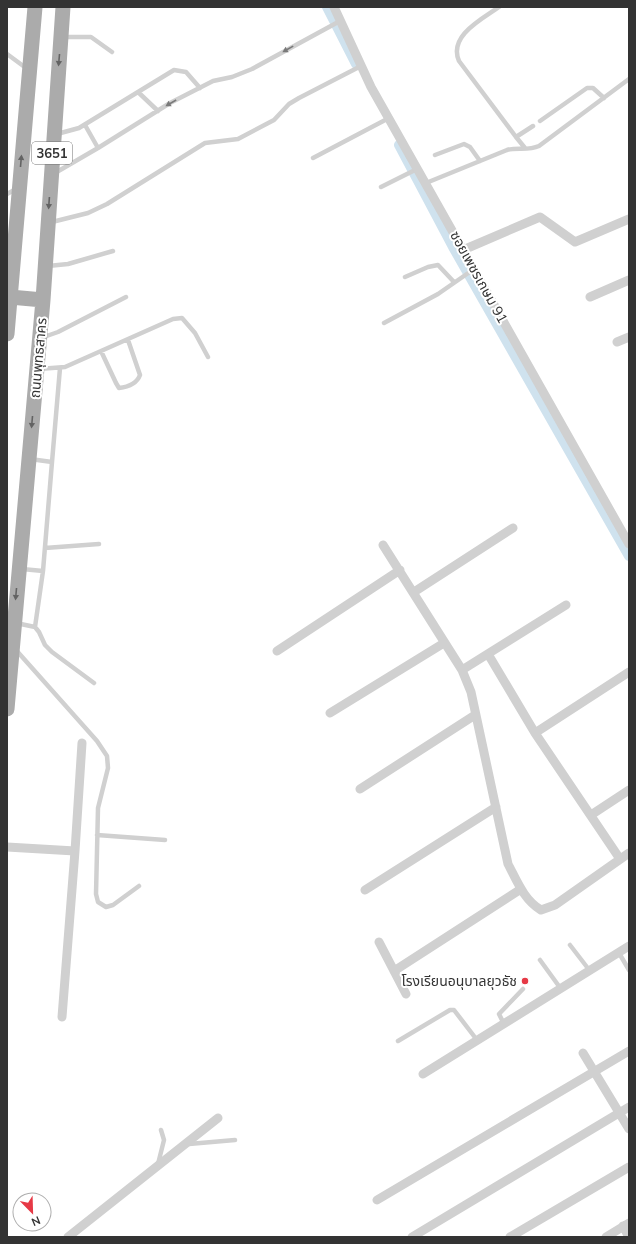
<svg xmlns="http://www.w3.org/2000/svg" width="636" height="1244" font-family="Mulish,'Noto Sans Thai',sans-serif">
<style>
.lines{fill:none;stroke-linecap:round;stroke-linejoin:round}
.canal{stroke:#cfe2ee;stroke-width:10}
.lane{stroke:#d0d0d0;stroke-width:4.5}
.street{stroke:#d0d0d0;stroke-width:9}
.primary{stroke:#ababab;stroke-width:15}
.oneway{fill:#7a7a7a}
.oneway2{fill:#636363}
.poi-dot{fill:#e63946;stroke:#fff;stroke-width:1.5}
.labels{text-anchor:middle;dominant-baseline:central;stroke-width:4;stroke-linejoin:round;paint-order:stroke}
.shield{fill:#fff;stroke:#707070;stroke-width:1}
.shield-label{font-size:13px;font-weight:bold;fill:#333}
.street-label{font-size:14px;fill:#333;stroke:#fff}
.poi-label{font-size:14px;fill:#333;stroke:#fff;text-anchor:end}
</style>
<rect width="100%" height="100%" fill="#fff"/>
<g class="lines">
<path class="canal" d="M327,7L356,64
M399,145L453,247L629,556"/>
<path class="lane" d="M499,7C482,19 448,36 459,61L516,137L533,126
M63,37H91L112,52
M7,54L26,68
M138,92L158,111
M540,121L587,88H593L604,98
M57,134L79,128L174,70L186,72L200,88
M516,137L525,148
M98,148L170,103L213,81L232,77L252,69L340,21
M435,155L464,144L470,147L480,161
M313,158L389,118
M55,173L98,148L85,125
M426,183L507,150C517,147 528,151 539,146L629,79
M381,187L417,169
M7,194L16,189
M52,222L88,213L107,204L205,143L238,139L274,120L289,104L299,98L361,66
M48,266L68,264L113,251
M405,277L428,267L438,265L454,282
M384,323L438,294L474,269
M41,338L58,332L126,297
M101,351L116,383L119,388C128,387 137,383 140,375L128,340
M39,369L65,367L173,319L182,318L195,333L208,357
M52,462L60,368
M45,548L99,544
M22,569L43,571L52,462L30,459
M16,623L35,627L39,632L45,645L52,652L94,683
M35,627L43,571
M16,650L97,741L107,756L108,768L98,808L96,894L98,902L106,907L113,905L139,886
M97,835L165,840
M570,945L590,971
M619,953L629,970
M540,960L561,989
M504,1024L499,1014L523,989
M398,1041L450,1010H454L477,1040
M189,1144L235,1140
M158,1164L164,1140L161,1130"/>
<path class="street" d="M334,7L371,87L629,544
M463,250L540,217L575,242L629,219
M590,297L629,280
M617,342L629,337
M383,545L462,670L471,692L508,864C517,881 524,900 541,910L555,905L629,853
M414,592L513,528
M277,651L400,570
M488,654L535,733L620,859
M462,670L566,605
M330,713L444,643
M535,733L629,672
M360,789L475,715
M591,815L629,790
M7,847L75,851L62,1017
M75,851L82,743
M365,890L496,807
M379,942L406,994
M394,971L521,889
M583,1053L629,1129
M423,1074L629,946
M377,1200L629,1051
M623,1226L629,1237
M68,1237L218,1118
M412,1237L629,1107
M510,1237L629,1167
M606,1237L629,1223"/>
<path class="primary" d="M10,297L43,300
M7,334L35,7
M7,709L43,300L63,7"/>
</g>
<defs><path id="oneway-solid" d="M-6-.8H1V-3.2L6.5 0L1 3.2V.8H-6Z"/></defs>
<g class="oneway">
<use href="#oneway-solid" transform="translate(288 49) rotate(151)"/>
<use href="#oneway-solid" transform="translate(171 103) rotate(150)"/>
</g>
<g class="oneway2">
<use href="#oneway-solid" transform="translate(59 60) rotate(95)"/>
<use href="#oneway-solid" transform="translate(21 161) rotate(-85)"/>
<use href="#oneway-solid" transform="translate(49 203) rotate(94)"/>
<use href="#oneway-solid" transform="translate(32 422) rotate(95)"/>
<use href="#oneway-solid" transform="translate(16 594) rotate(95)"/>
</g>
<circle class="poi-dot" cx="525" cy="981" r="4"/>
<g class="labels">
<rect class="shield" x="32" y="142" width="40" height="22" rx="3"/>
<g class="shield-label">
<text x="52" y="153">3651</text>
</g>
<g class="street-label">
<text transform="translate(479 277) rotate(61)">ซอยเพชรเกษม 91</text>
<text transform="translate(38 358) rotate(-85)">ถนนพุทธสาคร</text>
</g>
<g class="poi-label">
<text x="517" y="981">โรงเรียนอนุบาลยุวธัช</text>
</g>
</g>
<rect width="636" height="1244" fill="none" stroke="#333333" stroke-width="16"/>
<g transform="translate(32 1212) rotate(157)"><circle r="19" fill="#ffffff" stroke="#adadad"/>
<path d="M0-3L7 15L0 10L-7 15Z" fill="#e63946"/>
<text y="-6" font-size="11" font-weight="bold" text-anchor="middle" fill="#333333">N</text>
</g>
</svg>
